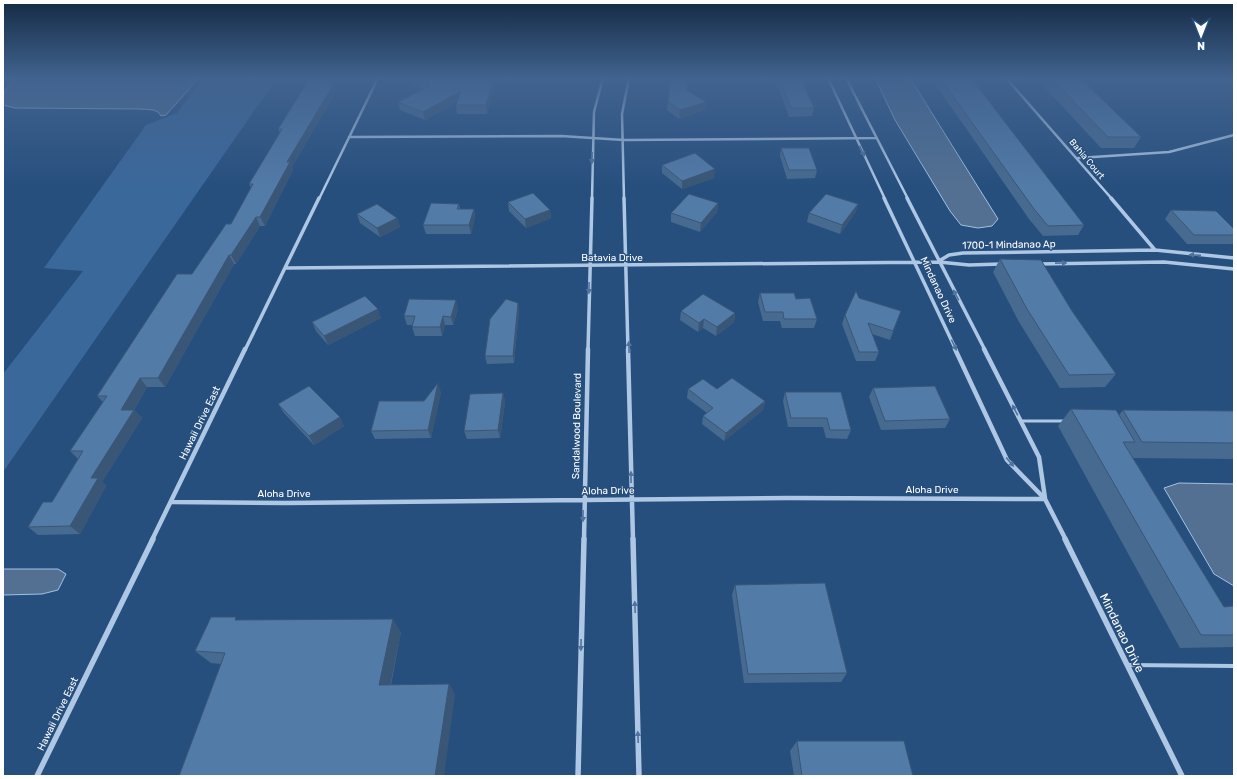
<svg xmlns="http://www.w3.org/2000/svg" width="1237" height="779" font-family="Rubik,sans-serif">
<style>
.green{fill:#3b689b}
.water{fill:#537092;stroke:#a1c2e5}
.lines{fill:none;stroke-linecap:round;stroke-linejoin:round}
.service-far1{stroke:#adc7e5;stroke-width:3}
.service{stroke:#adc7e5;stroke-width:4}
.minor-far3{stroke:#adc7e5;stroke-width:2.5}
.minor-far2{stroke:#adc7e5;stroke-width:3.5}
.minor-far1{stroke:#adc7e5;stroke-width:4.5}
.minor{stroke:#adc7e5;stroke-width:5.5}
.wall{fill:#476a90}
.shaded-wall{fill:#3a5676}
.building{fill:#537ba8;stroke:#3a5676}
.oneway{fill:#4f739d}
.labels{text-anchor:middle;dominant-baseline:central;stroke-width:3;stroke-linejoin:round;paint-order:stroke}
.far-street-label{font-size:9px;fill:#fff;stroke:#274f7e}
.street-label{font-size:10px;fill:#fff;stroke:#274f7e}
.near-street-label{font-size:12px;fill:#fff;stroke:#274f7e}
</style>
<rect width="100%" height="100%" fill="#274f7e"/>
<path class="green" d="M204,78H277L3,472V374L83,271L44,268L146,125L177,113Z"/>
<path class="water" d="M16,78H199L166,115L161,116C157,108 148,110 139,109L15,108L3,105C3,90 6,88 16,78Z
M875,78H910L998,219L992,226L978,228L961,225L950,211L895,120Z
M1179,483L1234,484V586L1214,574L1164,488Z
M3,569H58L66,574L58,590L42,594L3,595Z"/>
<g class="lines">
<path class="service-far1" d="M1021,421H1065"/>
<path class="service" d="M1128,665L1234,666"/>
<path class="minor-far3" d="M828,78L885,199
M846,78L908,199
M1006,78L1112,199
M349,137L561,136L624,140L876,138
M1078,158L1169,152L1234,135
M319,199L378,78
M592,199L594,112L603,78
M624,199L622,114L629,78"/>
<path class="minor-far2" d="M624,198L628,350
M884,198L956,350
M907,198L985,350
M1111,198L1155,250
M939,261L949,255L963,253L1155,250L1234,258
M1038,264L1164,262L1234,269
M286,268L939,262L969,265L1001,264
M245,350L319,198
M588,350L592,198"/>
<path class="minor-far1" d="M628,349L633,540
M955,349L1007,460L1045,499L1066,540
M984,349L1039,457L1045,498
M172,502L286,503L789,498L1045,499
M152,540L245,349
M584,540L588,349"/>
<path class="minor" d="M633,539L639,776
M1065,539L1182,776
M37,776L153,539
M578,776L584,539"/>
</g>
<path class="wall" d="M409,78H497L487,114H457L456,105L457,102L425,120L400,110L398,102L423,89L410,83Z
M775,78H801L814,108L812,116L789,117Z
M931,78H971L1084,225L1078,235L1043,236L1029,219Z
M1036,78H1080L1141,137L1134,148H1101Z
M687,90L706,102L705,110L679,119L667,110L668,102Z
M334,95L292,167L293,170L265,226H260L236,264H234L165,387H147L134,410L142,418L102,482L106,486L80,534L38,535L28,527L52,502L78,459L70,451L103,402L97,396L231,224L251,188L249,184L280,133L278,129Z
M781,148L817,170L815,178L787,179L780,156Z
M662,165L714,178L682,189L662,173Z
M508,202L550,210L551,218L526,228L509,211Z
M718,203L717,212L700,232L671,222V213Z
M459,204L460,209H474L475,217L471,234H426L423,225Z
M858,204L855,213L840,234L807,222L809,213Z
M1171,210L1234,229V243L1233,244H1187L1165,219Z
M357,214L397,218L400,227L380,237L360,223Z
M1000,259L1116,374L1105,387L1060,388L1019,322L993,272Z
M760,293L796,299L817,319L814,328H782L780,321H763L758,302Z
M859,298L901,311L890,340L872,334L879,352L875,361H856L842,324L845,315Z
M518,303L519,311L514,363L487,364L485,356Z
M458,309L453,325H445L442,336H415L412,327V325H407L404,316Z
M681,311L735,313L734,322L716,336L703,328L698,332L680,320Z
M381,318L328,345L316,331L312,322Z
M873,388L950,419L945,428L881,430L869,397Z
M688,389H717L765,401L763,410L724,441L702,424L703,416L707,413L687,398Z
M441,392L431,438L375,439L371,431Z
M785,392L851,430L847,439L826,438L823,427H788L783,401Z
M503,393L505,402L500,438L467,439L464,431Z
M278,404L344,426L314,445L284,413Z
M1071,409L1119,415L1123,410L1234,411V459L1133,458L1224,607L1234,606V647L1180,648L1058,426Z
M735,585L847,673L841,682L744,683L732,595Z
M239,620L401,632L391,685L449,684L455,695L221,664L211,663L195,651Z
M797,741L913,776H794L790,751Z"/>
<path class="shaded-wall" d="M337,78H343L334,95L292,167L293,170L265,226L260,217L287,162Z
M494,78H497L487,114L486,105Z
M461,91L462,99L425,120L423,112Z
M706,102L705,110L679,119L680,110Z
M715,169L714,178L682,189V181Z
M718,203L717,212L700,232L701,223Z
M858,204L855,213L840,234L842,225Z
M474,209L475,217L471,234L469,225Z
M550,210L551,218L526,228L525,219Z
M256,217L260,226L236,264L231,255Z
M397,218L400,227L380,237L377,228Z
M229,255L234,264L165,387L158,378Z
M456,300L458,309L453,325L451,317Z
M518,303L519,311L514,363L513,356Z
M378,309L381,318L328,345L324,336Z
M735,313L734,322L716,336L717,327Z
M443,316L445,325L442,336L440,327Z
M704,319L703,328L698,332L699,323Z
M140,378L147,387L129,418L121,410Z
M438,383L441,392L431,438L428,430Z
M503,393L505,402L500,438L498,430Z
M765,401L763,410L724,441L726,433Z
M134,410L142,418L102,482L106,486L80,534L70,526L91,478Z
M340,417L344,426L314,445L309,436Z
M393,619L401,632L388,696L379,685Z
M449,684L455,695L444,776H435Z"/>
<path class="building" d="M310,78H337L332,87L287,162H290L260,217H256L231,255H229L158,378H140L121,410H134L91,478H98L70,526L28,527L43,502H52L83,451H70L107,396H97L177,274H192L226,224H231L253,184H249L282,129H278Z
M415,78H494L486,105H456L461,91L423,112L398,102L430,86Z
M670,78H688L687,90L706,102L680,110L668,102Z
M779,78H801L814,108H791Z
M940,78H971L1084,225L1048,226L1034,209Z
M1051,78H1080L1141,137H1108Z
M781,148H809L817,170H789Z
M695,153L715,169L682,181L662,165Z
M533,193L550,210L525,219L508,202Z
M689,194L718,203L701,223L671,213Z
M826,194L858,204L842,225L809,213Z
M431,203L459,204L457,209H474L469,225H423Z
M377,204L397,218L377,228L357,214Z
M1171,210L1216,211L1234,229V235H1194Z
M1000,259L1041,260L1072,311L1116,374L1069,375L1027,309Z
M856,291L859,298L901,311L893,331L868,323L879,352H859L845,315Z
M760,293H794L796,299L810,298L817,319H784L783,312H765Z
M703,294L735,313L717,327L704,319L699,323L681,311Z
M365,296L378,309L324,336L312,322Z
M409,299L456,300L451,317L443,316L440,327H412L415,316H404Z
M506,299L518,303L513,356H485L490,319Z
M732,378L765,401L726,433L703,416L713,408L688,389L703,379L717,389Z
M438,383L428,430L371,431L379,401H424Z
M309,386L340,417L309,436L278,404Z
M935,386L950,419L885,421L873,388Z
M785,392H841L851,430H830L827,418H791Z
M503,393L498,430L464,431L470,394Z
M1071,409L1116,410L1135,442H1123L1224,607L1234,606V635H1201Z
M1123,410L1234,411V443L1142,442Z
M825,583L847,673L748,674L735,585Z
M211,617H236L235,620L393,619L379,685L449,684L435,776H179L225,653L195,651Z
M797,741H904L913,776H802Z"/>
<defs><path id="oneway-solid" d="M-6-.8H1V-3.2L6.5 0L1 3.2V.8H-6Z"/></defs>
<g class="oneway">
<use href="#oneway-solid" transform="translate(862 151) rotate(64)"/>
<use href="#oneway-solid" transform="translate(592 158) rotate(91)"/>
<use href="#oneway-solid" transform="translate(1195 255) rotate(-176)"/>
<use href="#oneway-solid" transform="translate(1061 263) rotate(-1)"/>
<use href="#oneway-solid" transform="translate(589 288) rotate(91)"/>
<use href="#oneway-solid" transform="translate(956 295) rotate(-117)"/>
<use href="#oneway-solid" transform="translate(954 345) rotate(65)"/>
<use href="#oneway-solid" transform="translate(629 347) rotate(-91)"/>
<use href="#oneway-solid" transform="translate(1015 410) rotate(-117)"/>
<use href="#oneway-solid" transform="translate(1010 462) rotate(50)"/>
<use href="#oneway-solid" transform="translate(631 477) rotate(-91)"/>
<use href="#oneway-solid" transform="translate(583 516) rotate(91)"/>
<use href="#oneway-solid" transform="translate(635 607) rotate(-92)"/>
<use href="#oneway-solid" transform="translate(581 645) rotate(91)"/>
<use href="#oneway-solid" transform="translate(638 737) rotate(-92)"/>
</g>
<linearGradient id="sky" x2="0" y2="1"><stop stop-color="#152b45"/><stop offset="0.42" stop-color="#41638f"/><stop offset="1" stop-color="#41638f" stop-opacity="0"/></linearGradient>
<rect width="1237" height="187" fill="url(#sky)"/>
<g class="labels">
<g class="far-street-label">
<text transform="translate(1087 159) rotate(50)">Bahia Court</text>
</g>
<g class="street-label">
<text transform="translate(1009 245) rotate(-1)">1700-1 Mindanao Ap</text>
<text x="612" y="258">Batavia Drive</text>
<text transform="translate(938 290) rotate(65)">Mindanao Drive</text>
<text transform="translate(200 423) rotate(-64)">Hawaii Drive East</text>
<text transform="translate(577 426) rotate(-89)">Sandalwood Boulevard</text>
<text x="932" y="490">Aloha Drive</text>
<text transform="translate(608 491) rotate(-1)">Aloha Drive</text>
<text x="284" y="494">Aloha Drive</text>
<text transform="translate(58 714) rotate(-64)">Hawaii Drive East</text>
</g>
<g class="near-street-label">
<text transform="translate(1122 633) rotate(64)">Mindanao Drive</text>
</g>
</g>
<rect width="1237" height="779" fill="none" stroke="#ffffff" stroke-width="8"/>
<g transform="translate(1201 36) rotate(180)" stroke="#274f7e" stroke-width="3" paint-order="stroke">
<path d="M0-3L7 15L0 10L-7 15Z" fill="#ffffff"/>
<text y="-6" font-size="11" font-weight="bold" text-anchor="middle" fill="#ffffff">N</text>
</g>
</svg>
